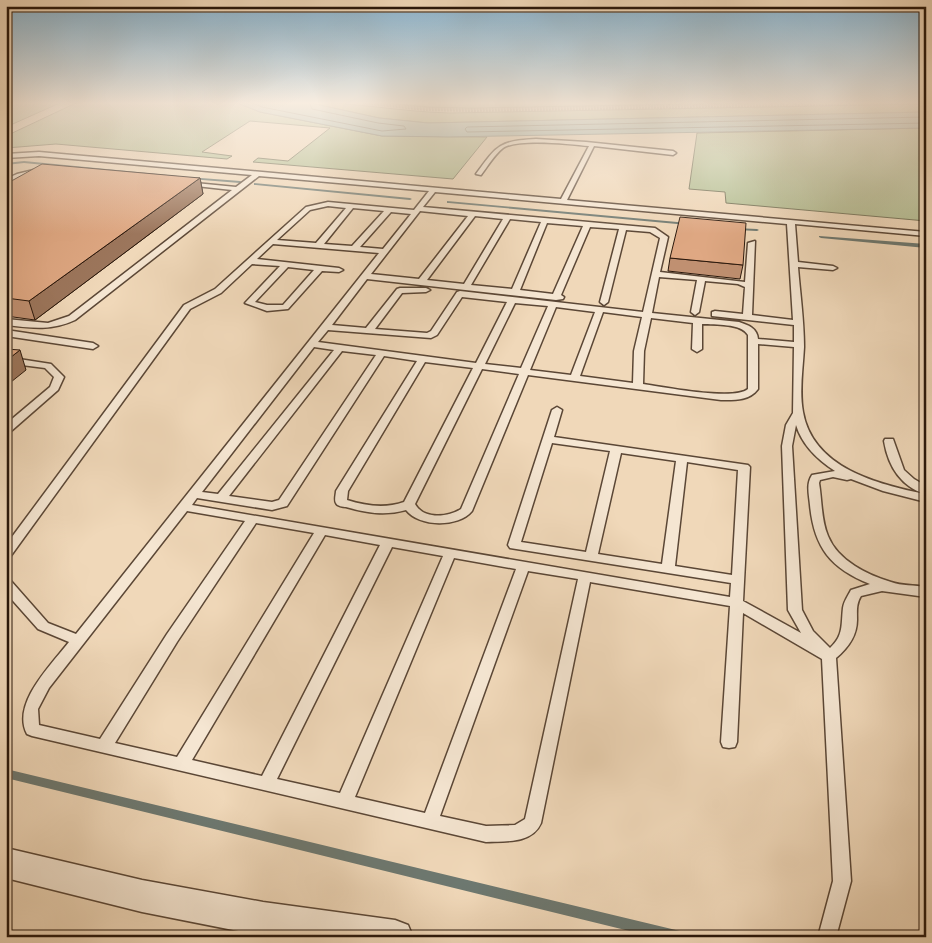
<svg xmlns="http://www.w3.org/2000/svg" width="932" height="943" font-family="'EB Garamond',serif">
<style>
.green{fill:#b4c094;stroke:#6e6c50}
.water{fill:#9bb9b4;stroke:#6d7870}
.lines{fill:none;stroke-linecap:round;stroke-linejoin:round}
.shore{stroke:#626860;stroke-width:1}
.stream{fill:#6d7870;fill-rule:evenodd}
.service-casing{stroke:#5b4736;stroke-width:3}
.minor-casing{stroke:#5b4736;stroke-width:3}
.path{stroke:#29170b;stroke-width:2;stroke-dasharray:0.5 1;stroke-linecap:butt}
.service{fill:#f5e6d2;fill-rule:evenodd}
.minor{fill:#f5e6d2;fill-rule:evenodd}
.wall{fill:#c09071;stroke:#29170b}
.shaded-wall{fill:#9c765c;stroke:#29170b}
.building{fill:#dfa883;stroke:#29170b}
</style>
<rect width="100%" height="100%" fill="#f0d8b9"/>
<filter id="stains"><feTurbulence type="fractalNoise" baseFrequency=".004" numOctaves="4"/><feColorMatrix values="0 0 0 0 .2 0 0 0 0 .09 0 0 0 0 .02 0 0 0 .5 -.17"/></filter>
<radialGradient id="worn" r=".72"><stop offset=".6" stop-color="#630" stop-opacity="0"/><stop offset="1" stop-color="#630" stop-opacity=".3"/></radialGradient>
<path class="green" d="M6,102H62L6,127Z
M78,102H235L260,112L382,136L487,137L453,179L253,162L258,158L288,161L330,128L250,121L202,152L232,156L227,159L56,144L6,148V136Z
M306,102C354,102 402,112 450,113L926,104V112L428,123L379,118Z
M375,102H794L472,108L428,107Z
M926,128V221L726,203L725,192L689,189L697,133Z"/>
<path class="water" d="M235,102H306L379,118L428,123L926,112V128L448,137L382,136L260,112Z"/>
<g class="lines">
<path class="shore" d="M249,102L262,107L382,131L406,129L404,126L378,123L312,109L309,102
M926,117L467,127L465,129L467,132L926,123"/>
<path class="stream" d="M24,161L178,176L180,177L178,178L24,163L6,165V163Z
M188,177L240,181L242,182L240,183L190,179H188Z
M254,183L410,198L412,199L410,200L256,185H254Z
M447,201L688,223L690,224L688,225L449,203H447Z
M735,228L757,229L759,230L757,231L737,230L735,229Z
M819,236L926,244V248L821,238L819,237Z
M6,769L680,931L684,933L686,937H654L6,778Z"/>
<defs>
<path id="service" d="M536,139L586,142L673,151L676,153L673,155L594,146L567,200L926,232V236L795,224L798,262L833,266L837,268L833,270L798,267C800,293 804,320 804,347C803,368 799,391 803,412C813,468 877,484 925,494C900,486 888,465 884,441L885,439H893L904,470L914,479L926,486V502L883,491L851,479L847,480L833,477L820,480L819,483C822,500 821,520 828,536C838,561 868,575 891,582C901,586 915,585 926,587V597L882,591L861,596C856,604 857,611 857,620C857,636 848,648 836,658L851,881L836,937H818L833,881L822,659L743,613L737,742L735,747L729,748L723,747L721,742L730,606L590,582L541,823C532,844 505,841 486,842L32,736L27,734C11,704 51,665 69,642L38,629L6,593V580L11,581L48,623L76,634L379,253L273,244L257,259L339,268L343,270L339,272L322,271L288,309L267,311L245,303L280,266L252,264L221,293L190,309L10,557L6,558V545L184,305L215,289L306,207L328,202L414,210L429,191L259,176L75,320C52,331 31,328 6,325V319L48,323L69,316L232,190L187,185L184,183L185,182L236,187L252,175L39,156L6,158V154L39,152L561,199L589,146C570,144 518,138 503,148C494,155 488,166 481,175L476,174C497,145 499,141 536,139ZM435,192L787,224L793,320L752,315L755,241L748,243L745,282L660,272L668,237L655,228L423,207ZM328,206L346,208L316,243L277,240L310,210ZM353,208L384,211L352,246L324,244ZM420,211L468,216L419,279L371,274ZM391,212L411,214L383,249L360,247ZM475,216L503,219L464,284L427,280ZM510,219L541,222L512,289L471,285ZM547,223L583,226L553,294L520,290ZM590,227L619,229L600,302L604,305L608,302L626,230L650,232L660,238L643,312L460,291L457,292L431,331L427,333L375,329L402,293L426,292L430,290L426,288H400L397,289L366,328L332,325L367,279L556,300L563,299L564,297L561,295ZM288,267L314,270L283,305H267L255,302ZM659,277L697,280L691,312L695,315L699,312L705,281L738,284L745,287L743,314L715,311L712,312V316L794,325V342L758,339C757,328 748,325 739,322L652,313ZM462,297L507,302L476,363L318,342L328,330L431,338L437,335ZM515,303L548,306L521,368L485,364ZM556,307L595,312L571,375L530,370ZM603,312L642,317L634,351L633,383L580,376ZM651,318L693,323L692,349L697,352L702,349V324C715,325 741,323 748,335V389C734,401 664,387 643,384L644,351ZM758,344L794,347L793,413L786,425L782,446L788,610L801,633L743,601L750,467L748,465L554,437L562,410L557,407L552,410L508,545L510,548L731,583L730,597L192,505L197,498L272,510L287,506L384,356L417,361L336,491C336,494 334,500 336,503C337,506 343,507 346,507C367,513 385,516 406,510C419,527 458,528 472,511L528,375L721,400C735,400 749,401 758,389ZM314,347L334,350L218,494L202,492ZM342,351L376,355L279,500L272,502L229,496ZM425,362L473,368L404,502C385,509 366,506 347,500L348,491ZM482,369L519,374L461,509C448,517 424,520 415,504ZM796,425C802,445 818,460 835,471L812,475C806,484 809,494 810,505C814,547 830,568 870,584L851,590C848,596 844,601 843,608C841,625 844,635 830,648L813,631L802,610L792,446ZM552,443L610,451L586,552L521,542ZM621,453L676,461L662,564L598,554ZM687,462L738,470L732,575L675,566ZM187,511L245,521L167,634L100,739L39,725L38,709L49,688ZM256,523L314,533L177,757L115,743L177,642ZM325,535L380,545L262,776L192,760ZM392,547L443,556L340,793L277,779ZM454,558L516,569L425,813L355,797ZM528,571L578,579L525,819L515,825L486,826L440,816Z
M42,168L44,169V171L21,176L6,184V179L17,174Z
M6,330L93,343L98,346L93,349L6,336Z
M6,357L51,364L64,377L58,390L10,432L6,433V424L50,387L54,377L45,368L6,363Z"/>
<path id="minor" d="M6,848L142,880L263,902L395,920L408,925L413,937L263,936L142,912L6,878Z"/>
</defs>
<use href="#service" class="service-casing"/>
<use href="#minor" class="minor-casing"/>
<path class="path" d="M350,102L426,110L472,111L926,103
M365,102L427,108L472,109L849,102"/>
<use href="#service" class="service"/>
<use href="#minor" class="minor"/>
</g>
<path class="wall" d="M200,178L203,194L35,320L6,316V184Z
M670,258L743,265L740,279L668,271Z"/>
<path class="shaded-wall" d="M200,178L203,194L35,320L29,301Z
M20,350L26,370L6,386V361Z"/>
<path class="building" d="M42,164L200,178L29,301L6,298V184Z
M680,217L746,223L743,265L670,258Z
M6,349L20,350L6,361Z"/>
<linearGradient id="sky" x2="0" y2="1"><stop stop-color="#89b6d3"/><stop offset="0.44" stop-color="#f8ede0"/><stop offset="1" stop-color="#f8ede0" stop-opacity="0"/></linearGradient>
<rect width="932" height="234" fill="url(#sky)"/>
<rect width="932" height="943" fill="none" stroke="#f0d8b9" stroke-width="25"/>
<rect x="8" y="8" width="917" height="928" fill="none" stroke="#29170b" stroke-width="2.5"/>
<rect x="12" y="12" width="907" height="918" fill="none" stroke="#29170b"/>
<rect width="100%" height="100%" filter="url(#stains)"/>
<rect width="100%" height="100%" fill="url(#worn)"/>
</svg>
